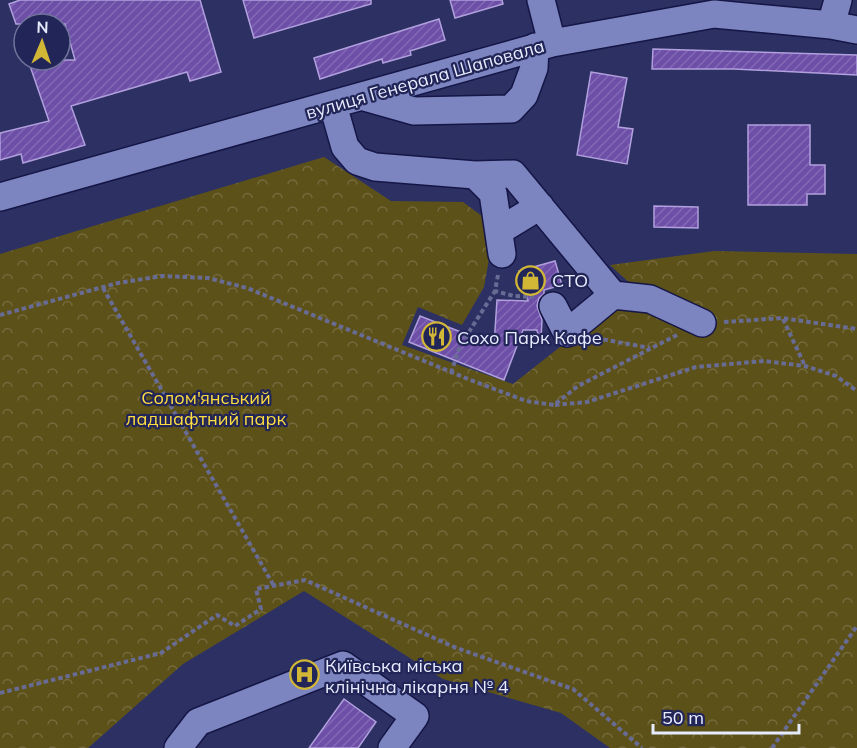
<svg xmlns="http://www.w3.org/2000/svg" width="857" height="748" font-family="Mulish,sans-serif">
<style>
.park{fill:url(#park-crowns)}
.building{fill:url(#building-hatch);stroke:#b1a0dd;stroke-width:1.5}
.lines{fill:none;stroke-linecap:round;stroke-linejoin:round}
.minor-casing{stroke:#151646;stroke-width:30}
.path{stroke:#686c95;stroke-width:4;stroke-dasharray:4.5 3;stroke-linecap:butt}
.minor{stroke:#7c85bf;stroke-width:27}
.labels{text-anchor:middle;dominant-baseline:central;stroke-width:4.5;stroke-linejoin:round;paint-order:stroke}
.street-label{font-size:18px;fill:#e7ebfe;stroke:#222557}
.poi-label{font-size:18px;fill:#e7ebfe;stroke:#222557;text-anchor:start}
.park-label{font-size:18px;fill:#fddc40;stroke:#222557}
</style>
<defs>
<pattern id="park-crowns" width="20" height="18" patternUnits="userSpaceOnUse" patternTransform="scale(1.5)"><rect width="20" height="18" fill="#5d511a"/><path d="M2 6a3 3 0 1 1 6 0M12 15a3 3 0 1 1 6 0" fill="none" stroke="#746a3c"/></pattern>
<pattern id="building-hatch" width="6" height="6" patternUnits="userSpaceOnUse" patternTransform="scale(1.5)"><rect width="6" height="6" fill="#6d4fa8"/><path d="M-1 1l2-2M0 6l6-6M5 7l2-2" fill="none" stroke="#8268b5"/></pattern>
</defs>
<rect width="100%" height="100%" fill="#2c3063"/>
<path class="park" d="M324,157L391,201L463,202L486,219L490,254L484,287L462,325L418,307L402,345L513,384L635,288L610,265L714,251L857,254V748H610L561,713L443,679L304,591L183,664L88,748H0V254Z"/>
<path class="building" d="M20,0H200L221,72L190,81L187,72L71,106L85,145L23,163L21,154L0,160V133L49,121L28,60H75L65,24H16L9,4Z
M243,0H371V4L254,38Z
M450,0H502L503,4L455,18Z
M439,19L445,40L410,51L411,55L383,63L382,59L320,79L314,58Z
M653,49L857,55V75L734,69H652Z
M591,72L627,78L618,127L633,129L627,164L577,155Z
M748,125H810V165H825V194H807V205H748Z
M654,206L698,207V228L654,227Z
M555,261L562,285L544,290V294L539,298L537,306L542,320L541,339H539L537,330H523L504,380L409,342L420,316L494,345L497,300L528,301L519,271Z
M344,699L376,722L358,748H309Z"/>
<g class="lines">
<defs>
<path id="minor" d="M541,0L552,43
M831,25L838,0
M361,96L414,111L511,109L524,95L534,68L535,47
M333,105L345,147L357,161L375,167L475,175L493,193L502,254
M475,175L513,174L613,295L567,333L553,306
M0,197L552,43L714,14L831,25L857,30
M499,231L540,206
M613,295L650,299L702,323
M178,748L198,722L343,665L415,716L392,748"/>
</defs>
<use href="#minor" class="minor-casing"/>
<path class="path" d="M498,275L495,291L514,296L534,297
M103,288L274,586
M0,315L118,283L162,276L208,278L247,288L468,379L526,401L554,405L578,386L677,335
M783,319L805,366
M724,322L782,318L857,329
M596,338L650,348
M451,373L460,346L495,291
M555,405L587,402L696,367L764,361L805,366L836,376L857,391
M0,693L161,653L217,615L235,626L261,609L256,589L305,580L454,647L573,689L642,748
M772,748L857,626"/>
<use href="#minor" class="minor"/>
</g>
<defs>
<symbol id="shop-ring" viewBox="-11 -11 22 22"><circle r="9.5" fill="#222557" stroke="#d2b736" stroke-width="1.5"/><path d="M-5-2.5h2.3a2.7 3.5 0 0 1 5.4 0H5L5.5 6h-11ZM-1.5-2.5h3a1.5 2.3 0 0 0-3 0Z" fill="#d2b736"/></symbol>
<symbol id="restaurant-ring" viewBox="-11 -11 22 22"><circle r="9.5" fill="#222557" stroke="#d2b736" stroke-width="1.5"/><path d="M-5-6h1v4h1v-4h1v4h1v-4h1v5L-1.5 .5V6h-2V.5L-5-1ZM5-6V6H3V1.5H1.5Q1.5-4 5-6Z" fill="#d2b736"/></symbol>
<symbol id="hospital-ring" viewBox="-11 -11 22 22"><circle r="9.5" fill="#222557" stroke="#d2b736" stroke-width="1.5"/><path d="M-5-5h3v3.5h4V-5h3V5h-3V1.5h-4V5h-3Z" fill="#d2b736"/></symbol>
</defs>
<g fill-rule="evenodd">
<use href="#shop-ring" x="514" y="264" width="33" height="33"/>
<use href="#restaurant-ring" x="420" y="320" width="33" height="33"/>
<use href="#hospital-ring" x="288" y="658" width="33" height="33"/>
</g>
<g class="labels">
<g class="street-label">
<text transform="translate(425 79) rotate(-16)">вулиця Генерала Шаповала</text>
</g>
<g class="poi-label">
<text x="552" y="280">СТО</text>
<text x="457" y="337">Сохо Парк Кафе</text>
<text x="325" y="665">Київська міська<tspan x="325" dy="21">клінічна лікарня № 4</tspan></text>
</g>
<g class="park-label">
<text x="206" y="397">Солом'янський<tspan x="206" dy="21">ладшафтний парк</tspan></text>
</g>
</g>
<g transform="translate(42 42) rotate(2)"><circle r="28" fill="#222557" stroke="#71749a" stroke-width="1.5"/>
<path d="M0-4.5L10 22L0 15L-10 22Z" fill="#d2b736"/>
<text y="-9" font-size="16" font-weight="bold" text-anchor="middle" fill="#e7ebfe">N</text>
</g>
<path d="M653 724v9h146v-9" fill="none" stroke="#e7ebfe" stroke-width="3"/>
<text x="662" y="724" font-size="18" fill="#e7ebfe" stroke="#222557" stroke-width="4.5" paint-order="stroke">50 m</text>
</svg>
